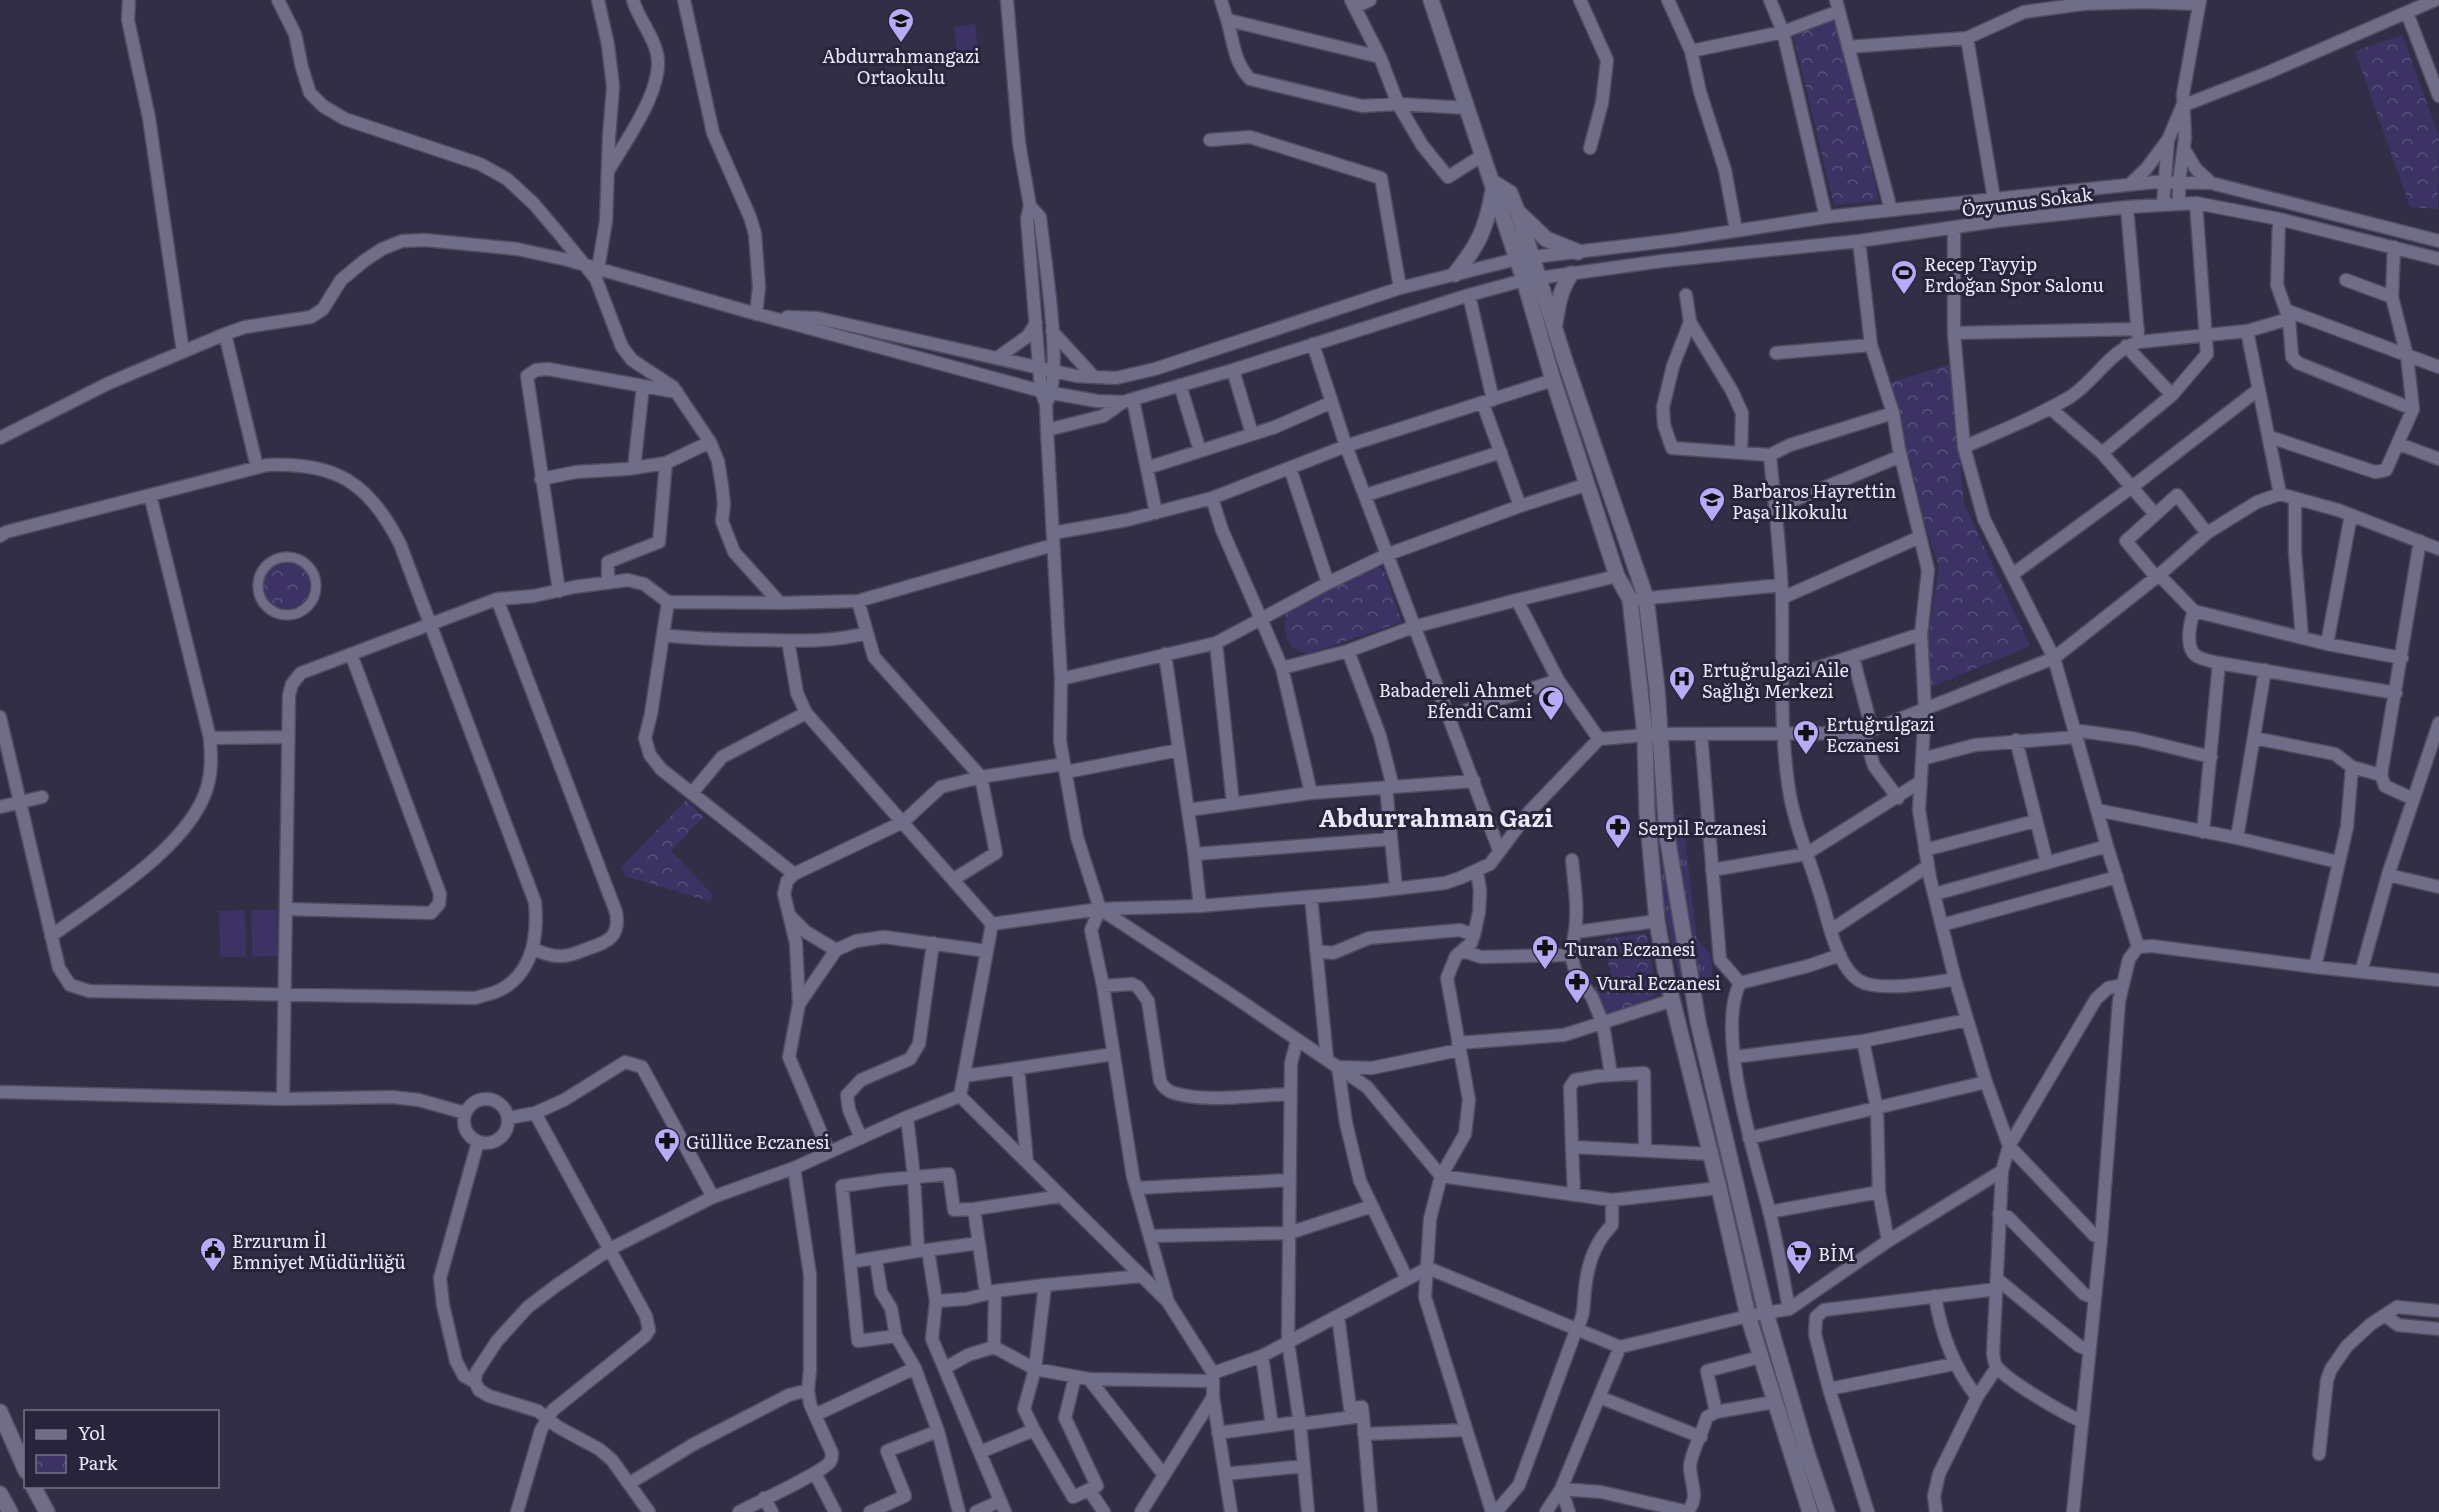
<svg xmlns="http://www.w3.org/2000/svg" width="2439" height="1512" font-family="Literata,serif">
<style>
.grass{fill:url(#grass-tufts)}
.park{fill:url(#park-crowns)}
.pitch{fill:#3c3364}
.lines{fill:none;stroke-linecap:round;stroke-linejoin:round}
.pedestrian-casing{stroke:#504d61;stroke-width:12}
.minor-casing{stroke:#504d61;stroke-width:15}
.tertiary-casing{stroke:#504d61;stroke-width:18}
.pedestrian{stroke:#706d88;stroke-width:9}
.minor{stroke:#706d88;stroke-width:12}
.tertiary{stroke:#706d88;stroke-width:15}
.labels{text-anchor:middle;dominant-baseline:central;stroke-width:6;stroke-linejoin:round;paint-order:stroke}
.poi-label{font-size:18px;fill:#eae8f8;stroke:#28243c;text-anchor:start}
.street-label{font-size:18px;fill:#eae8f8;stroke:#28243c}
.district-label{font-size:24px;font-weight:bold;fill:#eae8f8;stroke:#28243c}
</style>
<defs>
<pattern id="grass-tufts" width="24" height="20" patternUnits="userSpaceOnUse" patternTransform="scale(1.5)"><rect width="24" height="20" fill="#3c3364"/><path d="M3 7l-1-3M5 7V3M7 7l1-3M15 17l-1-3M17 17v-4M19 17l1-3" fill="none" stroke="#58517b"/></pattern>
<pattern id="park-crowns" width="20" height="18" patternUnits="userSpaceOnUse" patternTransform="scale(1.5)"><rect width="20" height="18" fill="#3c3364"/><path d="M2 6a3 3 0 1 1 6 0M12 15a3 3 0 1 1 6 0" fill="none" stroke="#58517b"/></pattern>
</defs>
<rect width="100%" height="100%" fill="#322e46"/>
<path class="grass" d="M1682,814L1697,939L1711,955L1713,980L1680,981L1664,907L1659,817Z"/>
<path class="park" d="M1834,19L1879,200L1834,205L1793,34Z
M2402,35L2439,136L2438,209L2410,207L2355,51Z
M1951,364L1964,503L2030,646L1931,687L1926,648L1939,566L1927,532L1891,382Z
M262 585a24 24 0 1 1 48 0a24 24 0 1 1-48 0Z
M1378,567L1384,571L1402,622L1310,653C1284,652 1284,633 1286,611Z
M686,800L703,817L671,851L713,895L709,901L625,876L621,867Z
M1646,933L1657,994L1638,1005L1604,1016L1592,988L1612,983L1604,939Z"/>
<path class="pitch" d="M975,24L979,62L959,64L954,27Z
M245,910L246,957H220L219,911Z
M251,910H277L278,956L252,957Z"/>
<g class="lines">
<defs>
<path id="pedestrian" d="M258 586a29 29 0 1 1 58 0a29 29 0 1 1-58 0Z"/>
<path id="minor" d="M129,0L128,20L149,118L183,352
M278,0L295,34L302,68L310,93L323,106L345,119L480,164L507,179L534,204L561,236L596,279L622,347L632,360L673,387L710,442L718,461L722,486L724,504L722,521L734,552L780,603
M684,0L713,133L750,217L755,234L759,287L756,314
M1007,0L1019,143L1030,206L1027,218L1041,391L1046,404L1047,430
M1221,0C1223,8 1226,15 1228,23C1234,44 1234,62 1250,79L1362,106L1398,104L1467,108
M1351,0L1380,57L1398,104L1422,145L1448,177L1483,155
M1580,0L1607,60L1602,103L1590,148
M1668,0L1691,51L1700,92L1725,170L1736,230
M1836,0L1891,210
M1355,7L1370,0
M2407,13L2439,96
M1228,20L1380,57
M1967,38L1994,199
M1848,47L1967,38L2024,12L2082,4L2144,2L2199,4
M1691,51L1783,32L1770,0
M2182,106L2267,73L2435,0
M1210,140L1250,137L1381,178L1400,288
M2184,149L2196,169L2211,183
M608,171C625,142 668,84 656,50C651,32 638,18 633,0
M2129,185L2146,169L2167,141
M2163,204L2168,140L2181,109
M2179,204V182L2185,138L2183,94L2200,0
M1030,206L1040,217C1044,255 1063,369 1048,400
M2127,207L2138,335
M1826,217L1783,32L1839,11
M2279,219L2277,285L2289,319L2292,357L2298,363L2413,409
M1954,228V333L1964,447L1984,519L2054,658L2107,846L2138,947
M1859,241L1871,345L1893,413L1899,449L1928,570L1921,634L1925,709L1919,810L1930,878L1955,979L1986,1082L2009,1146L2094,1235L2101,1239
M597,275L606,221L609,137L613,87L608,45L598,0
M2346,280L2392,297
M1469,295L1493,400
M1686,295L1690,322L1673,366L1663,407L1664,425L1672,448L1770,455L1790,445L1893,413
M2288,311L2439,367
M787,317L818,318L1076,376L1116,378L1155,369L1400,288L1517,259L1676,240L1826,217L2155,182L2211,183L2439,241
M1690,322L1732,391L1742,413L1741,453
M1052,331L1094,377
M1954,333L2138,329
M225,334L257,467
M1313,344L1346,446L1499,850
M2126,346L2172,395
M1776,353L1871,345
M997,358L1028,336L1036,323
M1233,370L1252,434
M1180,385L1200,451
M1133,400L1156,513
M1123,402L1103,416L1047,430L1061,679L1060,741L1077,837L1100,909L1230,994L1367,1087L1441,1176L1612,1200L1719,1188
M1483,404L1520,506
M2050,408L2102,453L2155,514
M2270,437L2375,472L2386,470L2413,409L2407,356L2392,297L2394,247
M0,438L109,383L225,334L245,327L311,317L323,309L341,280L364,261L382,249L402,241L425,240L517,249L568,260L746,311L1041,391L1097,401L1123,402L1233,370L1469,295L1524,280L1662,261L1859,241L1997,221L2127,207L2196,203L2279,219L2439,259
M2399,444L2439,459
M1964,447C2000,431 2037,417 2070,397C2095,381 2110,350 2139,342L2247,331
M2102,453L2172,395L2207,354L2196,203
M1770,455C1774,503 1781,552 1782,600C1783,665 1779,731 1790,796C1797,833 1813,868 1823,904C1829,926 1839,969 1860,981C1879,992 1933,983 1955,979
M634,468L643,386
M1147,468L1275,427L1330,403
M1290,468L1328,583
M541,479L576,472L627,469L666,463L710,442
M2280,494L2247,331L2289,319
M1366,495L1501,452
M1212,498L1222,530L1261,619L1328,583L1386,555L1520,506L1588,484
M2295,498V552L2302,638
M1775,508L1901,456
M1053,533L1127,520L1212,498L1346,446L1553,380
M0,536L6,532L267,465C335,462 369,482 400,544L535,902C538,935 534,971 502,989C494,994 483,995 475,998L89,991L70,985L59,968L0,717
M1053,545L858,601L780,603L668,602L651,714L645,738L650,755L661,769L794,874L903,822L941,787L981,777L1064,764
M2013,574L2132,487L2259,389
M2159,575L2194,611L2327,644L2402,658
M2156,577L2126,541L2177,495L2207,533
M608,583V562L659,542L666,463
M559,591L527,376L536,370L548,369L677,392
M1782,598L1920,537
M497,599L616,912C621,939 606,942 584,950C577,953 569,956 561,956C551,957 542,952 533,949
M1639,599L1781,585
M1517,600L1617,576
M858,601L874,657L981,777L996,853L954,879
M2194,611C2190,622 2185,646 2195,655C2201,660 2212,661 2219,663L2396,693
M663,635C697,639 731,640 765,640C800,641 833,642 867,633
M788,641L797,693L806,713L992,924L960,1096L1167,1301
M1216,643L1233,804
M2327,644L2351,515
M1348,651L1380,736L1393,787
M1853,657L1872,730
M1282,668L1348,651L1413,627L1517,600L1558,680L1599,739
M1781,672L1806,671L1820,667L1921,634
M1061,679L1216,643L1261,619L1282,668L1311,793L1188,810
M1449,716L1558,680
M2074,730L2137,739L2211,757
M1864,733L1874,766L1898,798
M1701,734L1720,960L1740,983C1715,1033 1755,1156 1769,1210C1777,1243 1783,1276 1789,1309L1888,1241L2002,1171
M210,738L288,737
M2254,738L2335,754L2352,767
M2016,740L2047,863
M1179,750L1194,851L1200,906
M1922,759L1975,745L2077,737
M1066,772L1179,750L1165,654
M1386,787L1396,888
M692,793L722,757L806,713
M1311,793L1474,781
M2413,799L2385,786L2381,775L2420,541
M0,807L42,797
M2097,810L2237,838L2338,862
M2203,832L2219,663
M2237,838L2265,670
M1925,850L2035,821
M1195,854L1391,839
M1712,870L1806,854L1920,782
M1477,872L1480,890L1479,912L1474,935L1471,943L1456,956L1447,978L1469,1100L1465,1134L1441,1176L1430,1219L1425,1297L1492,1512
M794,874L787,881L784,894L796,943L799,1004
M2388,875L2439,887
M1935,894L2107,846
M1311,897L1327,1059
M286,909L431,913L439,904L440,894L351,654
M791,917L806,932L836,950
M992,924L1100,909
M1942,925L2117,877
M1831,930L1928,866
M1576,932L1657,921
M51,936C99,901 194,844 208,784C212,769 211,754 210,738L150,495
M1316,951L1333,953L1369,938L1460,930L1474,935
M1463,951L1481,957L1563,955L1570,952C1581,922 1575,890 1572,860
M1570,952L1577,977L1592,997L1603,1024L1611,1075
M2315,967L2347,827L2352,767L2381,775
M2361,972L2388,875L2439,723
M1740,983L1808,966L1840,955
M1103,986L1132,984L1138,987L1148,1001L1160,1081C1163,1087 1167,1091 1174,1093C1207,1103 1255,1095 1290,1094
M1297,1041L1291,1063L1288,1342L1300,1424L1363,1416L1371,1512
M1863,1041L1877,1109L1879,1192L1888,1241
M1458,1043L1564,1035L1673,1000
M1734,1057L1863,1041L1967,1020
M1018,1068L1027,1162
M964,1076L1114,1054
M0,1092L283,1099L392,1097L419,1100L465,1113
M464 1121a22 22 0 1 1 44 0a22 22 0 1 1-44 0Z
M283,1099L289,695L292,684L301,673L497,599L534,596L574,587L628,580L644,584L668,602
M907,1117L914,1177L918,1251L928,1250L936,1301L932,1339L1005,1512
M509,1118L535,1113L564,1100L625,1062L642,1067L713,1197
M861,1138L849,1110L847,1095L861,1080L910,1059L919,1044L933,943
M1749,1138L1986,1082
M1572,1147L1570,1087L1575,1080L1598,1076L1644,1073L1645,1151
M829,1152L789,1057L799,1004L836,950L856,941L884,937L987,951
M1136,1188L1290,1180
M1574,1195L1572,1147L1711,1154
M1769,1212L1879,1192
M1999,1214L2008,1217L2084,1294L2094,1298
M1150,1236L1289,1233L1372,1206
M928,1250L979,1243
M876,1259L881,1292L891,1308L896,1336L858,1341L850,1262L918,1251
M850,1262L842,1186L883,1180L949,1174L954,1210L974,1209
M1407,1279L1360,1181L1346,1123L1338,1067L1372,1068L1459,1050
M1997,1279L2079,1346L2089,1350
M1045,1285L995,1291L994,1347L1035,1369L1045,1285L1142,1276
M986,1293L974,1209L1061,1196
M1935,1296C1941,1334 1953,1367 1977,1397
M936,1301L966,1299L994,1292
M1338,1316L1350,1408L1362,1407L1363,1416
M2386,1316L2398,1325L2439,1329
M896,1336L915,1368L938,1431
M1262,1356L1272,1426
M945,1368L968,1355L994,1347
M1213,1373L1168,1302L1133,1177L1103,986L1091,930L1100,909L1200,906L1367,892L1445,883L1460,878L1490,864L1530,811L1599,739L1659,734L1864,733L2054,658L2159,575L2207,533L2257,502L2280,494L2338,510L2439,549
M1089,1379L1212,1381
M475,1382L464,1376L456,1361L443,1305L440,1278L478,1142
M1829,1389L1954,1364
M1213,1397L1231,1512
M1599,1397L1620,1347
M1716,1412L1707,1371L1760,1357
M815,1415L915,1368
M2081,1421C2063,1413 2009,1382 1997,1367C1994,1364 1994,1358 1993,1354L2002,1171L2009,1146L2096,999L2108,988L2123,985
M1300,1424L1308,1512
M1034,1430L1073,1497L1097,1486L1065,1418L1075,1377
M1218,1433L1299,1422
M1364,1434L1466,1430
M980,1452L1034,1430L1024,1409L1035,1369L1089,1379L1164,1475
M2319,1454L2327,1380L2331,1369L2347,1346L2371,1324L2397,1307L2439,1311
M815,1473L835,1512
M1225,1474L1304,1466
M630,1483L694,1444L789,1395L808,1390
M1561,1489L1601,1492L1689,1512
M1561,1489L1569,1512
M1089,1490L1104,1512
M764,1498L772,1512
M1688,1511C1700,1496 1690,1484 1690,1466C1691,1453 1703,1431 1707,1417L1716,1412L1774,1402
M517,1512L541,1430L553,1410L645,1336L649,1330L646,1316L535,1113
M649,1512L612,1460L599,1449L558,1427L538,1411L489,1396L479,1390L475,1382L476,1373L497,1341L528,1307L557,1285L610,1249L713,1197L794,1168L907,1117L960,1096
M739,1512C754,1504 823,1472 830,1462C832,1459 832,1457 832,1453L810,1404L808,1390L810,1370V1275L794,1168
M870,1512L905,1496L887,1451L938,1431L959,1512
M976,1512L1000,1501
M1141,1512L1213,1397V1373L1262,1356L1428,1268L1620,1347L1748,1316L1789,1309
M1496,1512L1519,1485L1576,1330C1585,1316 1583,1306 1585,1290C1587,1266 1595,1242 1612,1225V1200
M1546,1512L1561,1489L1599,1397L1701,1437
M1868,1512L1829,1389L1815,1334L1816,1317L1824,1310L1997,1289
M1936,1512L1934,1496L1939,1474L1977,1397L1997,1367
M2073,1512L2101,1239L2119,1001L2129,959L2138,947L2152,946L2315,967L2439,980"/>
<path id="tertiary" d="M1431,0L1524,280L1553,380L1617,576L1630,599L1645,735L1647,813L1657,921L1667,979L1719,1188L1748,1316L1810,1512
M1492,182L1510,193L1518,213L1565,361L1646,598L1657,689L1667,836L1698,1022L1766,1313L1807,1453L1827,1512
M1519,213L1546,239L1578,252
M1455,274C1479,244 1486,229 1493,191
M1555,323C1558,304 1560,290 1571,274
M0,1412L26,1471
M33,1486L47,1512
M0,1494L10,1512"/>
</defs>
<use href="#pedestrian" class="pedestrian-casing"/>
<use href="#minor" class="minor-casing"/>
<use href="#tertiary" class="tertiary-casing"/>
<use href="#pedestrian" class="pedestrian"/>
<use href="#minor" class="minor"/>
<use href="#tertiary" class="tertiary"/>
</g>
<defs>
<symbol id="school-pin" viewBox="-11 -11 22 30"><path d="M0 17L-7.5 6A9.5 9.5 0 1 1 7.5 6Z" fill="#b6abf8" stroke="#28243c"/><path d="M0-5L7-2L0 1L-7-2ZM-4 1L0 2.5L4 1V4Q0 6-4 4Z" fill="#111"/></symbol>
<symbol id="stadium-pin" viewBox="-11 -11 22 30"><path d="M0 17L-7.5 6A9.5 9.5 0 1 1 7.5 6Z" fill="#b6abf8" stroke="#28243c"/><path d="M0-5a6.5 5 0 1 0 0 10a6.5 5 0 1 0 0-10ZM-3.5-1.8h7v3.6h-7Z" fill="#111"/></symbol>
<symbol id="hospital-pin" viewBox="-11 -11 22 30"><path d="M0 17L-7.5 6A9.5 9.5 0 1 1 7.5 6Z" fill="#b6abf8" stroke="#28243c"/><path d="M-5-5h3v3.5h4V-5h3V5h-3V1.5h-4V5h-3Z" fill="#111"/></symbol>
<symbol id="mosque-pin" viewBox="-11 -11 22 30"><path d="M0 17L-7.5 6A9.5 9.5 0 1 1 7.5 6Z" fill="#b6abf8" stroke="#28243c"/><path d="M3.5-4.9A6 6 0 1 0 3.5 4.9A5 5 0 1 1 3.5-4.9Z" fill="#111"/></symbol>
<symbol id="pharmacy-pin" viewBox="-11 -11 22 30"><path d="M0 17L-7.5 6A9.5 9.5 0 1 1 7.5 6Z" fill="#b6abf8" stroke="#28243c"/><path d="M-2-6h4v4h4v4h-4v4h-4v-4h-4v-4h4Z" fill="#111"/></symbol>
<symbol id="civic-pin" viewBox="-11 -11 22 30"><path d="M0 17L-7.5 6A9.5 9.5 0 1 1 7.5 6Z" fill="#b6abf8" stroke="#28243c"/><path d="M-.6-6.5H3V-4.5H.6V-3L4-1V1h2V6H-6V1h2V-1L-.6-3ZM-1.2 2.5V6h2.4V2.5Z" fill="#111"/></symbol>
<symbol id="supermarket-pin" viewBox="-11 -11 22 30"><path d="M0 17L-7.5 6A9.5 9.5 0 1 1 7.5 6Z" fill="#b6abf8" stroke="#28243c"/><path d="M-6-5.5h2.5l.6 2H6L4.5 2H-2.5L-4.4-4H-6ZM-1.5 3.2a1.3 1.3 0 1 0 .1 0ZM3 3.2a1.3 1.3 0 1 0 .1 0Z" fill="#111"/></symbol>
</defs>
<g fill-rule="evenodd">
<use href="#school-pin" x="886" y="6" width="30" height="40"/>
<use href="#stadium-pin" x="1889" y="258" width="30" height="40"/>
<use href="#school-pin" x="1697" y="485" width="30" height="40"/>
<use href="#hospital-pin" x="1667" y="664" width="30" height="40"/>
<use href="#mosque-pin" x="1536" y="684" width="30" height="40"/>
<use href="#pharmacy-pin" x="1791" y="718" width="30" height="40"/>
<use href="#pharmacy-pin" x="1603" y="812" width="30" height="40"/>
<use href="#pharmacy-pin" x="1530" y="933" width="30" height="40"/>
<use href="#pharmacy-pin" x="1562" y="967" width="30" height="40"/>
<use href="#pharmacy-pin" x="652" y="1126" width="30" height="40"/>
<use href="#civic-pin" x="198" y="1235" width="30" height="40"/>
<use href="#supermarket-pin" x="1784" y="1238" width="30" height="40"/>
</g>
<g class="labels">
<g class="poi-label">
<text x="901" y="55" text-anchor="middle">Abdurrahmangazi<tspan x="901" dy="21">Ortaokulu</tspan></text>
<text x="1924" y="263">Recep Tayyip<tspan x="1924" dy="21">Erdoğan Spor Salonu</tspan></text>
<text x="1732" y="490">Barbaros Hayrettin<tspan x="1732" dy="21">Paşa İlkokulu</tspan></text>
<text x="1702" y="669">Ertuğrulgazi Aile<tspan x="1702" dy="21">Sağlığı Merkezi</tspan></text>
<text x="1532" y="689" text-anchor="end">Babadereli Ahmet<tspan x="1532" dy="21">Efendi Cami</tspan></text>
<text x="1826" y="723">Ertuğrulgazi<tspan x="1826" dy="21">Eczanesi</tspan></text>
<text x="1638" y="827">Serpil Eczanesi</text>
<text x="1564" y="948">Turan Eczanesi</text>
<text x="1596" y="982">Vural Eczanesi</text>
<text x="686" y="1141">Güllüce Eczanesi</text>
<text x="232" y="1240">Erzurum İl<tspan x="232" dy="21">Emniyet Müdürlüğü</tspan></text>
<text x="1818" y="1253">BİM</text>
</g>
<g class="street-label">
<text transform="translate(2027 201) rotate(-7)">Özyunus Sokak</text>
</g>
<g class="district-label">
<text x="1436" y="816">Abdurrahman Gazi</text>
</g>
</g>
<rect x="24" y="1410" width="195" height="78" fill="#28243c" stroke="#767287" stroke-width="1.5"/>
<rect x="36" y="1430" width="30" height="9" fill="#706d88" stroke="#767287" stroke-width="1.5"/>
<text x="78" y="1440" font-size="18" fill="#eae8f8">Yol</text>
<rect x="36" y="1455" width="30" height="18" fill="url(#park-crowns)" stroke="#767287" stroke-width="1.5"/>
<text x="78" y="1470" font-size="18" fill="#eae8f8">Park</text>
</svg>
